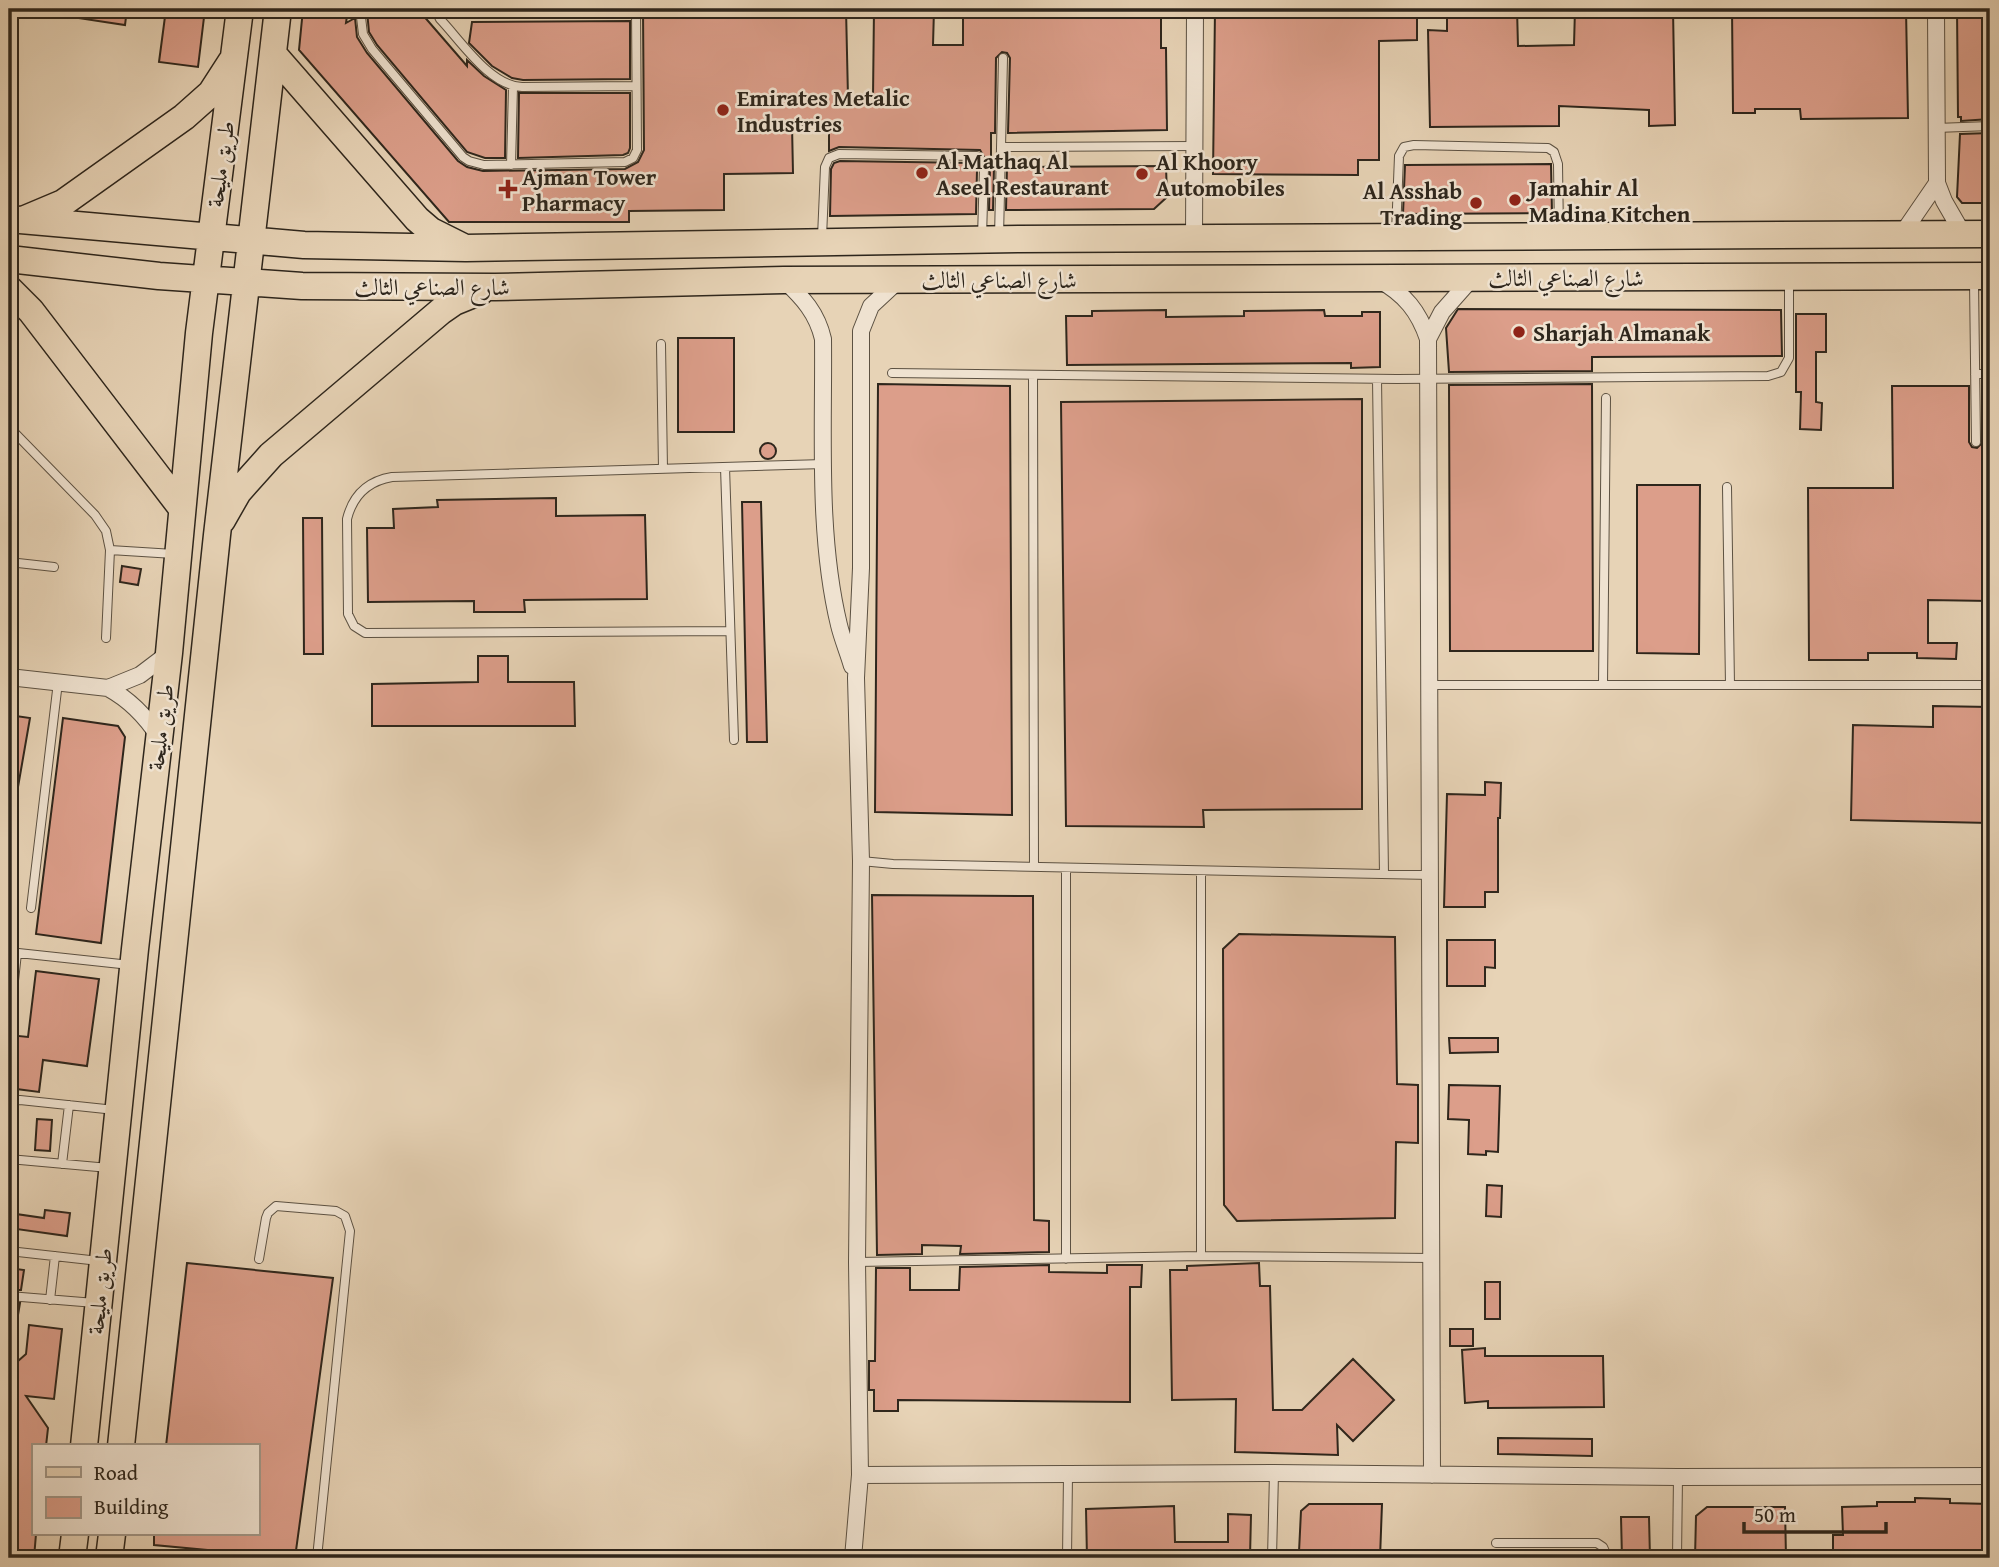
<svg xmlns="http://www.w3.org/2000/svg" width="1999" height="1567" font-family="'Gentium Book Plus',Amiri,serif">
<style>
.building{fill:#dc9e8a;stroke:#2e261c;stroke-width:2}
.lines{fill:none;stroke-linecap:round;stroke-linejoin:round}
.lane-casing{stroke:#5c5142;stroke-width:10}
.street-casing{stroke:#5c5142;stroke-width:18}
.primary-casing{stroke:#2e261c;stroke-width:29}
.lane{stroke:#efe2d0;stroke-width:8}
.street{stroke:#efe2d0;stroke-width:16}
.primary{stroke:#e7d3b6;stroke-width:26}
.poi-dot{fill:#8f2418;stroke:#efe2d0;stroke-width:2.5}
.labels{text-anchor:middle;dominant-baseline:central;stroke-width:5;stroke-linejoin:round;paint-order:stroke}
.poi-label{font-size:23px;font-weight:bold;fill:#2e261c;stroke:#efe2d0;text-anchor:start}
.street-label{font-size:23px;fill:#2e261c;stroke:#efe2d0}
</style>
<rect width="100%" height="100%" fill="#e7d3b6"/>
<filter id="stains"><feTurbulence type="fractalNoise" baseFrequency=".00286" numOctaves="4"/><feColorMatrix values="0 0 0 0 .2 0 0 0 0 .09 0 0 0 0 .02 0 0 0 .5 -.17"/></filter>
<radialGradient id="worn" r=".72"><stop offset=".6" stop-color="#630" stop-opacity="0"/><stop offset="1" stop-color="#630" stop-opacity=".3"/></radialGradient>
<path class="building" d="M79,9H127L125,25L78,18Z
M166,9H205L198,67L159,62Z
M303,9H348L346,23L355,18L357,37L367,53L458,161L467,167L483,171L625,169L638,162L644,150L643,9H846L848,97H873L874,9H934L933,45H963V9H1161V48H1166L1167,130L1008,133L1010,58L1007,53L1002,52L996,58L995,133H991V167H994L993,210H989L990,167L980,150L839,147L829,151V125H792L793,173L724,174V210L629,211V222H449L299,50Z
M1215,9H1417V40L1379,41V160H1358V175L1213,174Z
M1447,9H1517L1518,46L1574,45L1575,9H1673L1675,125L1649,126V110L1559,106V126L1430,127L1428,30L1447,31Z
M1732,9H1906L1908,118L1801,119L1800,109H1755V113H1733Z
M1957,9H1990V119L1961,121V117H1958Z
M367,11L422,14L467,66V60L484,76L506,90L505,158H485L467,152L377,45L369,32Z
M630,21V79L523,80L512,78L492,66L469,43L472,22Z
M519,93H630V148L628,153L623,155L518,158Z
M1990,133V203H1962L1957,197L1960,134Z
M840,161L973,163L977,170L976,214L830,216L831,169L834,163Z
M1551,164L1552,213L1403,214L1405,165Z
M1166,166L1167,197L1154,209L1006,210L1007,167Z
M1458,309L1781,310L1782,356L1592,357V371L1449,372L1446,328Z
M1166,310V317L1244,316V311L1324,310L1325,316H1362V312H1380V367L1351,368V363L1067,365L1066,316H1092V311Z
M1796,314H1826V352H1816V402L1822,403L1821,430L1800,429L1801,392H1796Z
M678,338H734V432H678Z
M878,384L1010,386L1012,815L875,812Z
M1592,384L1593,651H1450L1449,385Z
M1892,386H1969V442L1972,447L1977,448L1983,442L1982,386H1990V601L1928,600V643H1957L1956,659L1917,658V653H1868V660H1809L1808,488H1893Z
M1362,399V809L1203,810L1204,827L1066,826L1061,402Z
M760 451a8 8 0 1 1 16 0a8 8 0 1 1-16 0Z
M1637,485H1700L1699,654L1637,653Z
M556,498V516L645,515L647,599L524,600L525,612H474V601L368,602L367,528H394L393,509L438,507L437,500Z
M742,502H761L767,742H747Z
M303,518H322L323,654H304Z
M122,566L141,569L138,585L120,582Z
M478,656H508V682H574L575,726H372V684L478,682Z
M1933,706L1990,707V823L1851,820L1853,725L1933,727Z
M9,715L30,718L18,787H9Z
M63,718L118,726L125,737L101,943L36,934Z
M1485,782L1501,783L1500,818H1498V892H1485V907H1444L1447,794L1485,795Z
M872,895L1033,896L1034,1220L1049,1221V1252L960,1254L961,1246L922,1245V1254L877,1255Z
M1239,934L1395,937L1397,1084L1418,1085V1143L1396,1142L1395,1218L1237,1221L1224,1205L1223,949Z
M1447,940H1495V968L1485,967V986H1447Z
M36,971L99,979L87,1066L43,1060L39,1092L9,1088V1035L28,1037Z
M1449,1038H1498V1052L1450,1053Z
M1449,1085L1500,1086L1498,1152L1486,1151V1155L1468,1154L1469,1120L1448,1119Z
M37,1119L52,1120L50,1151L35,1150Z
M1487,1185L1502,1186L1501,1217L1486,1216Z
M45,1210L70,1213L67,1236L9,1228V1213L44,1218Z
M187,1263L333,1278L295,1558L154,1545V1534H257V1446H166Z
M1259,1263L1260,1286H1270L1273,1410H1302L1353,1359L1394,1400L1353,1441L1337,1425L1338,1455L1235,1452L1236,1399L1172,1400L1170,1270H1187V1266Z
M1049,1265V1272L1107,1273V1265H1142L1141,1287H1130V1402L898,1400V1411H874V1390H869V1361H875L876,1268H910V1290H959L960,1267Z
M9,1268L24,1270L21,1290H9Z
M1485,1282H1500V1319H1485Z
M9,1303H20L18,1315L9,1314Z
M29,1325L62,1329L54,1399L26,1396L48,1428L46,1446H33V1534H36L34,1558H9V1369L26,1354Z
M1450,1329H1473V1346H1450Z
M1485,1348V1356H1603L1604,1407L1488,1408V1401L1465,1403L1462,1350Z
M1498,1438L1592,1439V1456L1498,1454Z
M1915,1498L1950,1499V1503L1990,1504V1558H1833V1535H1843L1842,1507L1877,1506V1502H1915Z
M1309,1504H1382L1380,1558H1318V1552H1299L1301,1511Z
M1174,1506L1175,1542H1228V1514L1251,1515L1250,1557L1087,1558L1086,1509Z
M1707,1507H1785L1786,1558H1695L1696,1516Z
M1621,1517H1649L1650,1558H1622Z"/>
<g class="lines">
<defs>
<path id="lane" d="M360,9L363,34L372,49L463,157L469,161L484,165L625,162L633,158L637,150L636,9
M435,9L440,19C461,41 490,86 522,87L636,86
M437,13L636,10
M1936,128L1990,126
M1001,147L1194,146
M511,165L513,87
M1396,233L1399,156L1404,147L1414,145L1548,148L1554,152L1558,164L1559,233
M822,237L825,167L829,158L839,154L977,156L984,168L982,237
M999,237L1003,58
M1974,281L1976,442
M661,344L663,469
M892,373L1397,379L1768,376L1781,372L1789,358V281
M1975,374H1990
M1033,375L1034,867
M1377,379L1384,874
M9,427L95,515L106,531L110,550L106,638
M725,467L734,740
M1727,487L1730,685
M110,550L174,554
M9,562L54,567
M730,631L365,633L354,626L348,614L347,519C353,495 368,481 392,477L824,464
M1430,685H1990
M1603,685L1606,398
M861,861L893,864L1431,875
M1066,868V1259
M1201,871V1256
M31,908L58,682
M9,952L130,965
M12,999L17,953
M9,1101L20,1100L115,1110
M9,1159L109,1168
M62,1164L69,1105
M9,1251L99,1261
M259,1259L266,1218L268,1213L276,1206L336,1211L345,1216L350,1231L317,1558
M857,1262L1201,1256L1432,1258
M9,1296L95,1303
M50,1300L55,1256
M1496,1543H1597L1603,1547L1608,1558
M1067,1558L1068,1475
M1272,1558L1274,1473
M1677,1558L1678,1477"/>
<path id="street" d="M1936,9L1937,183L1944,201L1963,234
M1902,234L1937,183
M1194,238L1195,9
M784,280C803,298 817,313 823,339C824,432 817,534 839,625C842,638 848,652 852,666
M1379,280C1405,294 1419,312 1428,339L1432,1475
M1428,339L1442,312L1473,277
M9,677L108,688L140,675L169,653
M108,688C130,700 145,715 159,737
M860,1475L1274,1473L1678,1477L1990,1476
M853,1558L860,1475L857,1262L861,861L856,678L861,568V331L871,306L899,280"/>
<path id="primary" d="M274,55L417,219L431,231L461,246
M9,219L304,245L466,248L1019,239L1990,234
M25,219L63,203L184,117L211,93L231,62
M9,259L159,276L302,286L495,287L784,280L1990,276
M9,289L31,311L181,507
M222,520L238,492L271,455L441,311L454,302L481,291
M84,1446L135,949L169,653L199,333L240,9
M121,1446L217,535L278,9
M72,1558L75,1534
M109,1558L112,1534"/>
</defs>
<use href="#lane" class="lane-casing"/>
<use href="#street" class="street-casing"/>
<use href="#primary" class="primary-casing"/>
<use href="#lane" class="lane"/>
<use href="#street" class="street"/>
<use href="#primary" class="primary"/>
</g>
<g class="poi-dot">
<circle cx="723" cy="110" r="7"/>
<circle cx="922" cy="173" r="7"/>
<circle cx="1142" cy="174" r="7"/>
<path d="M504.5 178.5h7v7h7v7h-7v7h-7v-7h-7v-7h7z"/>
<circle cx="1515" cy="200" r="7"/>
<circle cx="1476" cy="203" r="7"/>
<circle cx="1519" cy="332" r="7"/>
</g>
<g class="labels">
<g class="poi-label">
<text x="737" y="97">Emirates Metalic<tspan x="737" dy="26">Industries</tspan></text>
<text x="936" y="160">Al Mathaq Al<tspan x="936" dy="26">Aseel Restaurant</tspan></text>
<text x="1156" y="161">Al Khoory<tspan x="1156" dy="26">Automobiles</tspan></text>
<text x="522" y="176">Ajman Tower<tspan x="522" dy="26">Pharmacy</tspan></text>
<text x="1529" y="187">Jamahir Al<tspan x="1529" dy="26">Madina Kitchen</tspan></text>
<text x="1462" y="190" text-anchor="end">Al Asshab<tspan x="1462" dy="26">Trading</tspan></text>
<text x="1533" y="332">Sharjah Almanak</text>
</g>
<g class="street-label">
<text transform="translate(220 164) rotate(-82)">طريق مليحة</text>
<text x="1566" y="277">شارع الصناعي الثالث</text>
<text x="999" y="279">شارع الصناعي الثالث</text>
<text x="432" y="286">شارع الصناعي الثالث</text>
<text transform="translate(160 727) rotate(-83)">طريق مليحة</text>
<text transform="translate(99 1291) rotate(-84)">طريق مليحة</text>
</g>
</g>
<rect width="1999" height="1567" fill="none" stroke="#e7d3b6" stroke-width="35"/>
<rect x="10" y="10" width="1978" height="1546" fill="none" stroke="#2e261c" stroke-width="3.5"/>
<rect x="18" y="18" width="1964" height="1532" fill="none" stroke="#2e261c" stroke-width="2"/>
<rect x="32" y="1444" width="228" height="91" fill="#efe2d0" stroke="#a29788" stroke-width="2"/>
<rect x="46" y="1467" width="35" height="10" fill="#e7d3b6" stroke="#a29788" stroke-width="2"/>
<text x="94" y="1480" font-size="21" fill="#2e261c">Road</text>
<rect x="46" y="1497" width="35" height="21" fill="#dc9e8a" stroke="#a29788" stroke-width="2"/>
<text x="94" y="1514" font-size="21" fill="#2e261c">Building</text>
<path d="M1744 1522v10h142v-10" fill="none" stroke="#2e261c" stroke-width="3.5"/>
<text x="1754" y="1522" font-size="21" fill="#2e261c" stroke="#efe2d0" stroke-width="5" paint-order="stroke">50 m</text>
<rect width="100%" height="100%" filter="url(#stains)"/>
<rect width="100%" height="100%" fill="url(#worn)"/>
</svg>
